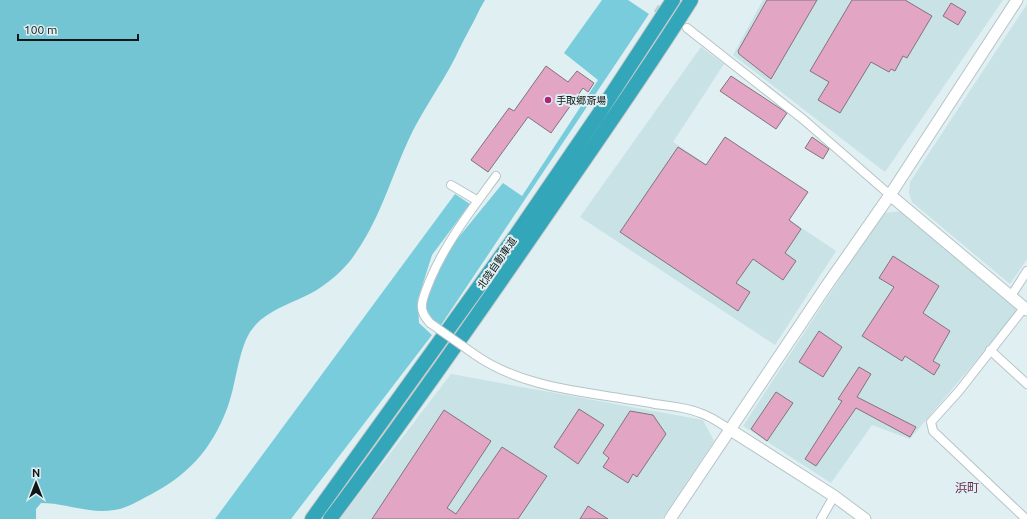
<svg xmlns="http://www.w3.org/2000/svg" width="1027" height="519" font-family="Ubuntu,'Noto Sans JP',sans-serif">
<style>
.built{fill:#c9e2e6}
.forest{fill:#79ccdb}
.water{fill:#73c5d4}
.building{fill:#e3a5c4;stroke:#81747a}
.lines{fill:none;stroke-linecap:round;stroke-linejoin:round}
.street-tunnel{stroke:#c0ced1;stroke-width:8;stroke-dasharray:8 4;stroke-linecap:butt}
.street-casing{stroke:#b5c4c7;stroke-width:10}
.secondary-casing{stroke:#b5c4c7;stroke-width:13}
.highway-casing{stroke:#cacccc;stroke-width:16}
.street{stroke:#fff;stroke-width:8}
.secondary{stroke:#fff;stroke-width:11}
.highway{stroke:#34a6b9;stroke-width:14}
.street-bridge-casing{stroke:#b5c4c7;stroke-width:10;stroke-linecap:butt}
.street-bridge{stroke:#fff;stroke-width:8}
.poi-dot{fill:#a82776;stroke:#dfeff2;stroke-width:1.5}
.labels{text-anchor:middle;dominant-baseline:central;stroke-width:4;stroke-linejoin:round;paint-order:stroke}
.poi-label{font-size:10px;fill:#101617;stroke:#dfeff2;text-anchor:start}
.street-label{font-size:10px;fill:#101617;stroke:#dfeff2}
.quarter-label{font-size:12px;fill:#692a4d;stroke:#dfeff2}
</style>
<rect width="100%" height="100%" fill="#dfeff2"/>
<path class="built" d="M763,0H1003L885,172L733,55Z
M1027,4V259L1010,284L912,202L909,193L910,182Z
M701,47L724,64L673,142L836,251L775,345L580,217Z
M903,211L1016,303L1017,312L910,439L872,425L831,483L743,426L883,213Z
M451,374L703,420L714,441L662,519H340Z"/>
<path class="forest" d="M602,0H628L649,14L441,325L432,319L427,310V298L449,249L503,183L522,196L598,80L564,53Z
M455,194L470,204L432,255L418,299L419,323L432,335L291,519H215Z"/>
<path class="water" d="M0,0H485C481,6 478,13 475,19C468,32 461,45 455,58C440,87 421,112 408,141C391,178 380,218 357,251C349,264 337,276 324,285C302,302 266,307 250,332C238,352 236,384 228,406C212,450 187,477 144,498C135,503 124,509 114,510C87,514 67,503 41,503L36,509V519H0Z"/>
<path class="building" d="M767,0H817L771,79L739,54L738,51Z
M852,0H905L932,16L907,58L903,56L895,71L891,69L889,72L871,62L840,113L818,100L829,82L810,71Z
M951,3L966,12L958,25L943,16Z
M546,66L568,82L577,71L594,83L588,92L583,88L551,133L528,117L488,172L471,160L509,108L514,111Z
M731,76L787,113L776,129L720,91Z
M725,137L808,192L789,220L801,229L785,253L796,261L783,280L753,259L736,283L750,292L738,311L620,232L678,147L706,165Z
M812,137L829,149L823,159L805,148Z
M893,256L939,286L923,313L950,331L933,361L940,365L934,375L905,356L902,361L862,336L894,287L879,278Z
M819,331L842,347L823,377L799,362Z
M859,367L871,374L857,397L916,427L910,437L856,408L816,466L805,459L842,401L838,399Z
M776,392L793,403L767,441L751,429Z
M579,409L604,425L578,464L554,447Z
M444,410L491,441L447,508L456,514L502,447L547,476L518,519H372Z
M630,411L653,415L666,434L637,477L633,474L628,483L603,467L609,458L603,453Z
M588,506L608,519H580Z"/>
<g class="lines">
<path class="street-tunnel" d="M656,8L687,28"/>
<defs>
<path id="street" d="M687,28L804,120L890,195
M451,185L478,201
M1011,296L1027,271
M1024,308L959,391L931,422L933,431L1026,519
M430,323C425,317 421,312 422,304C423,296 427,288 430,280C446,242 472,209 496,176
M990,350L1027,384
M474,354C526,391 594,392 655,404C669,406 686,407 700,413C710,416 720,423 729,429
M821,519L834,496"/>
<path id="secondary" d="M890,195L1027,310
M729,429L834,496L865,519
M670,519L825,288L890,195L1017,0"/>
<path id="highway" d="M312,519L516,235L598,115L673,0
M330,519C409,414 484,306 558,198C603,133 649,67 691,0"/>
</defs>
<use href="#street" class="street-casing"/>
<use href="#secondary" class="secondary-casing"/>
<use href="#highway" class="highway-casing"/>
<use href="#street" class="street"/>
<use href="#secondary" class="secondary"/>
<use href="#highway" class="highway"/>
<defs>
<path id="street-bridge" d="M430,323L474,354"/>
</defs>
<use href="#street-bridge" class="street-bridge-casing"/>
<use href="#street-bridge" class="street-bridge"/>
</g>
<circle class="poi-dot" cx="548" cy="100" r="4"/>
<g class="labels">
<g class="poi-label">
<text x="556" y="100">手取郷斎場</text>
</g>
<g class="street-label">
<text transform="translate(497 263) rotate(-55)">北陸自動車道</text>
</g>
<g class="quarter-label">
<text x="967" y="487">浜町</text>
</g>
</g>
<g transform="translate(36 483)" stroke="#dfeff2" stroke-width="3" paint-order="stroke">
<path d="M0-3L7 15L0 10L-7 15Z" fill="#101617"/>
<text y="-6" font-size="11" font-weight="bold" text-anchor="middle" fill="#101617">N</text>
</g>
<path d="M18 34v6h120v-6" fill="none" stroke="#101617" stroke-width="2"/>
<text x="24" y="34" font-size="12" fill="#101617" stroke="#dfeff2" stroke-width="3" paint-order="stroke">100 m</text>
</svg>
